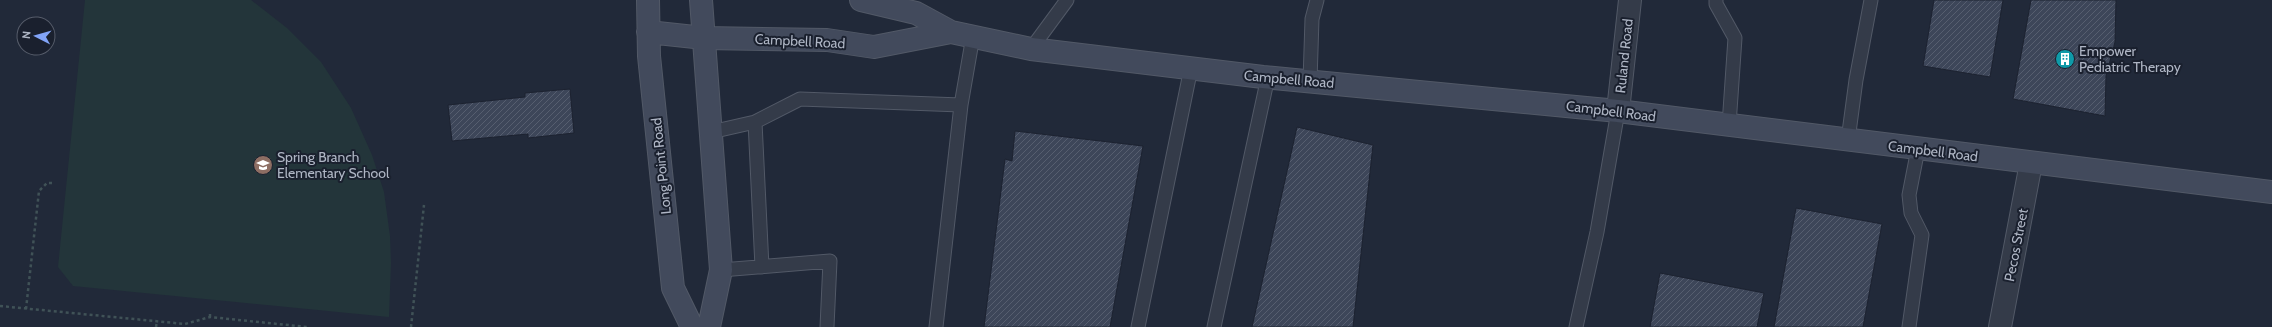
<svg xmlns="http://www.w3.org/2000/svg" width="2272" height="327" font-family="Cabin,sans-serif">
<style>
.pitch{fill:#23353a}
.building{fill:url(#building-hatch);stroke:#1c2230}
.lines{fill:none;stroke-linecap:round;stroke-linejoin:round}
.lane-casing{stroke:#525967;stroke-width:15}
.street-casing{stroke:#525967;stroke-width:24}
.secondary-casing{stroke:#525967;stroke-width:24}
.path{stroke:#405257;stroke-width:2.5;stroke-dasharray:3 3;stroke-linecap:butt}
.lane{stroke:#343b49;stroke-width:13}
.street{stroke:#343b49;stroke-width:22}
.secondary{stroke:#424a5c;stroke-width:22}
.labels{text-anchor:middle;dominant-baseline:central;stroke-width:4;stroke-linejoin:round;paint-order:stroke}
.street-label{font-size:14px;fill:#afb6c5;stroke:#1a202e}
.poi-label{font-size:14px;fill:#afb6c5;stroke:#1a202e;text-anchor:start}
</style>
<defs>
<pattern id="building-hatch" width="6" height="6" patternUnits="userSpaceOnUse"><rect width="6" height="6" fill="#3d4659"/><path d="M-1 1l2-2M0 6l6-6M5 7l2-2" fill="none" stroke="#565e6f"/></pattern>
</defs>
<rect width="100%" height="100%" fill="#212939"/>
<path class="pitch" d="M85,0H251L287,28L321,62L351,108L372,155L384,192L390,236L391,263L389,317L73,286L58,267Z"/>
<path class="building" d="M1934,0H2003L1990,77L1923,66Z
M2031,0H2116L2115,42L2106,76L2105,116L2013,99Z
M570,89L574,133L528,138V134L452,141L448,105L525,97V93Z
M1297,127L1373,145L1353,327H1252Z
M1015,131L1143,146L1110,327H984L1005,159L1012,161Z
M1796,208L1882,224L1863,327H1774Z
M1660,273L1764,293L1757,327H1650Z"/>
<g class="lines">
<defs>
<path id="lane" d="M1716,0V4L1735,38L1729,125
M1031,49L1067,0
M1310,81L1312,19L1317,0
M755,122L762,267
M711,132L755,122L800,99L961,105
M1848,140L1856,80L1871,0
M721,270L830,261L827,327
M936,327L961,105L973,36
M1138,327L1191,68
M1214,327L1268,77
M1576,327L1597,232L1618,111
M1909,327L1922,235L1911,213L1909,195L1918,149"/>
<path id="street" d="M1618,111L1630,0
M2000,327L2031,163"/>
<path id="secondary" d="M648,0L649,56L673,288L692,327
M701,0L721,270L709,327
M861,0L916,13L951,32L1031,49L1263,77L1618,111L2272,192
M648,32L704,38L827,40L874,47L951,32"/>
</defs>
<use href="#lane" class="lane-casing"/>
<use href="#street" class="street-casing"/>
<use href="#secondary" class="secondary-casing"/>
<path class="path" d="M0,306L185,324L210,317L307,327
M26,309L39,191L47,183H54
M210,317V311
M156,327L157,321
M411,327L424,205"/>
<use href="#lane" class="lane"/>
<use href="#street" class="street"/>
<use href="#secondary" class="secondary"/>
</g>
<defs>
<symbol id="building-disc" viewBox="-11 -11 22 22"><circle r="9.5" fill="#0f9aa8" stroke="#1a202e"/><path d="M-4-6H4V6H1V3H-1V6H-4ZM-2.5-4.3h1.7v1.8h-1.7ZM.8-4.3h1.7v1.8H.8ZM-2.5-1h1.7V.8h-1.7ZM.8-1h1.7V.8H.8Z" fill="#fff"/></symbol>
<symbol id="school-disc" viewBox="-11 -11 22 22"><circle r="9.5" fill="#8d6e63" stroke="#1a202e"/><path d="M0-5L7-2L0 1L-7-2ZM-4 1L0 2.5L4 1V4Q0 6-4 4Z" fill="#fff"/></symbol>
</defs>
<g fill-rule="evenodd">
<use href="#building-disc" x="2054" y="48" width="22" height="22"/>
<use href="#school-disc" x="252" y="154" width="22" height="22"/>
</g>
<g class="labels">
<g class="street-label">
<text transform="translate(800 41) rotate(3)">Campbell Road</text>
<text transform="translate(1624 56) rotate(-84)">Ruland Road</text>
<text transform="translate(1289 79) rotate(5)">Campbell Road</text>
<text transform="translate(1611 111) rotate(7)">Campbell Road</text>
<text transform="translate(1933 151) rotate(7)">Campbell Road</text>
<text transform="translate(661 166) rotate(-96)">Long Point Road</text>
<text transform="translate(2016 245) rotate(-79)">Pecos Street</text>
</g>
<g class="poi-label">
<text x="2079" y="51">Empower<tspan x="2079" dy="16">Pediatric Therapy</tspan></text>
<text x="277" y="157">Spring Branch<tspan x="277" dy="16">Elementary School</tspan></text>
</g>
</g>
<g transform="translate(36 36) rotate(276)"><circle r="19" fill="#1a202e" stroke="#565c6a"/>
<path d="M0-3L7 15L0 10L-7 15Z" fill="#82a4f8"/>
<text y="-6" font-size="11" font-weight="bold" text-anchor="middle" fill="#afb6c5">N</text>
</g>
</svg>
